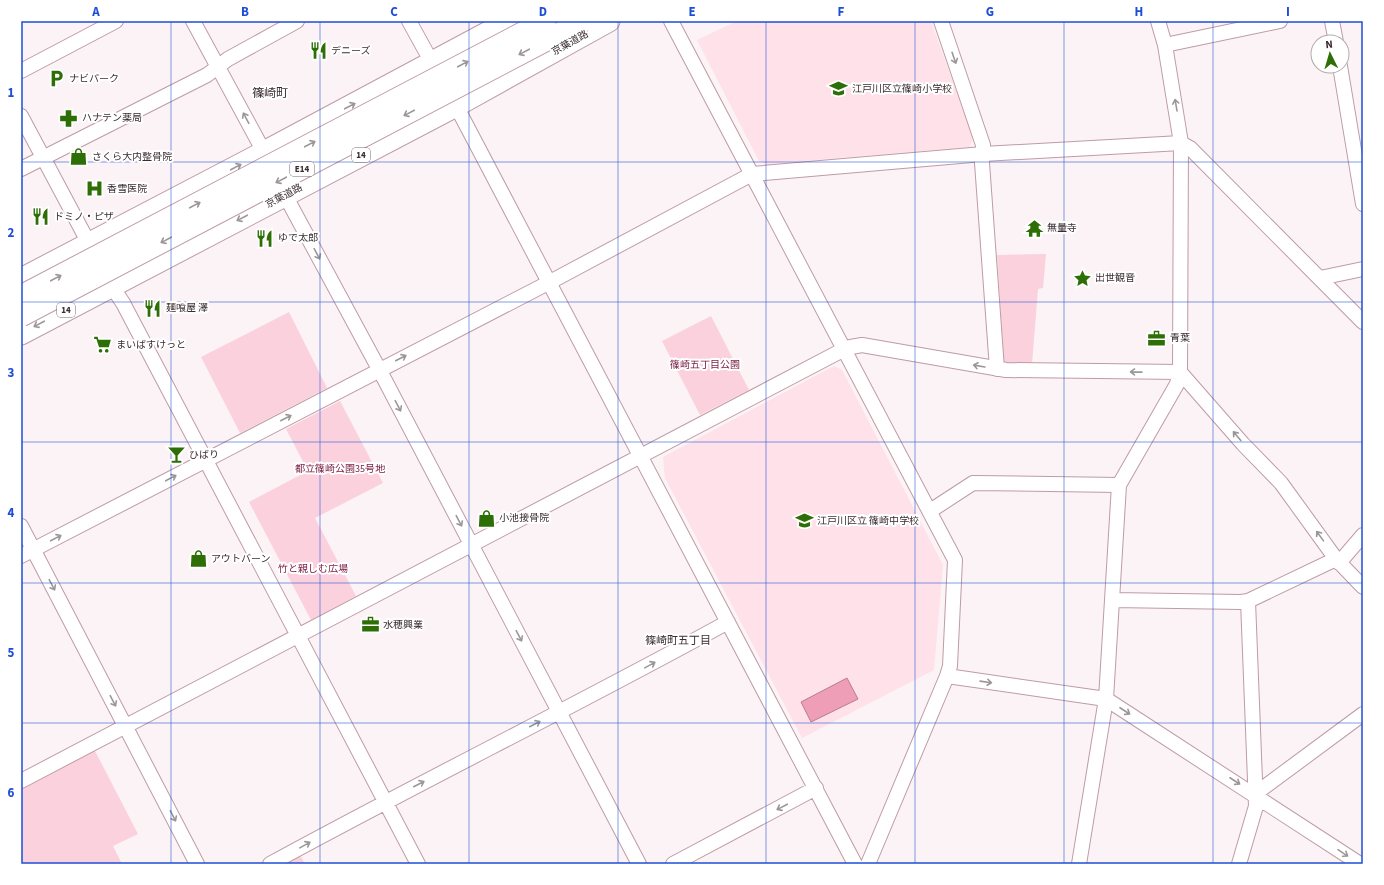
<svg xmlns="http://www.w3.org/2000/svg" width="1384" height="885" font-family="'Source Sans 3','Noto Sans JP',sans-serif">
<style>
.built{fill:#fee1e9}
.green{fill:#fbd1dd}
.water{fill:#ee9eb6;stroke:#b87c8e}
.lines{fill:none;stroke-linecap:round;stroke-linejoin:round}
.minor-casing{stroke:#bf9ba5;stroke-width:16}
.highway-casing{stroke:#bf9ba5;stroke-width:23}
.minor{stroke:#fff;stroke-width:14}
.highway{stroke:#fff;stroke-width:21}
.highway-bridge-casing{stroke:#bf9ba5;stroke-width:23;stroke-linecap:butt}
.highway-bridge{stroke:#fff;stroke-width:21}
.oneway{stroke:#9d9698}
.grid{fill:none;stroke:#1d4ed8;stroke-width:1;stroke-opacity:0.55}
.labels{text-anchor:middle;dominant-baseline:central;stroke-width:4;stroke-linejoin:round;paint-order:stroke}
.shield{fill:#fff;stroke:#766b6f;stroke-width:1}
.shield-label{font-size:9px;font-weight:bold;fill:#3b2c31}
.street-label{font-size:10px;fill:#3b2c31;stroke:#fff}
.poi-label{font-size:10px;fill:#3b2c31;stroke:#fff;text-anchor:start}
.park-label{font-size:10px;fill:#7c2146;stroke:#fff}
.neighbourhood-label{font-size:11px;fill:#3b2c31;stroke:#fff}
.quarter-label{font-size:12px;fill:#3b2c31;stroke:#fff}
.neatline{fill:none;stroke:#1d4ed8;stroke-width:1.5}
.grid-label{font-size:13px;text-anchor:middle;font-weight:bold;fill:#1d4ed8}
</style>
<rect width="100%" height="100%" fill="#fbf3f5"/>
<path class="built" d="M737,21H931L973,138L970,147L768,164L759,161L697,40Z
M834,366L842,370L943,565L934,670L802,738L665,478L663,457Z"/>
<path class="green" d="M1046,254L1043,288L1038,289L1032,364L1004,365L997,255Z
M289,312L327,388L240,433L201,357Z
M711,316L749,390L700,415L662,341Z
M340,401L383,483L315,518L356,596L311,620L249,502L308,471L286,429Z
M94,749L138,834L113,846L122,864H21V787Z
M300,855L305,864H284Z"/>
<path class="water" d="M847,678L858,699L811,722L801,702Z"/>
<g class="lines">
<defs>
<path id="minor" d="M193,21L264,152
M409,21L436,70
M671,21L955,560L950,666L947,676L868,864
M941,21L983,145L982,163L997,369
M1332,21L1336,42
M1165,45L1280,21
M1340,66L1363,204
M21,71L116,21
M452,98L855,864
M21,116L93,251
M21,169L207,75L228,59L297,21
M285,195L379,369L639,864
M1320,278L1363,269
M107,279L123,303L418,864
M930,511L973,483L1119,485L1177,384L1180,372L1181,143L1165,45L1158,21
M21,526L197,864
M21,556L550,282L752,174L983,154L1181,143L1190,148L1363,322
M1339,563L1363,535
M1113,600L1241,602L1248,601L1336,559
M947,676L1106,699L1360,864
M21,781L837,353L845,348L862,345L1006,370L1180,372L1243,444L1281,483L1336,559L1363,587
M1255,794L1363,714
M270,864C422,781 577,705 728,622
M673,864L816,788
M1079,864L1106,699L1119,485
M1239,864L1256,806L1248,601"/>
<path id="highway" d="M21,279L264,152L509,21
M21,334L456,106L609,21"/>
</defs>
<use href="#minor" class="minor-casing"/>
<use href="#highway" class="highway-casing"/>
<use href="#minor" class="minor"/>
<use href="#highway" class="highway"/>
<defs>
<path id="highway-bridge" d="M21,296L545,21
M21,316L583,21"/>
</defs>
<use href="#highway-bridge" class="highway-bridge-casing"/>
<use href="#highway-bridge" class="highway-bridge"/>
</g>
<defs><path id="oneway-shaft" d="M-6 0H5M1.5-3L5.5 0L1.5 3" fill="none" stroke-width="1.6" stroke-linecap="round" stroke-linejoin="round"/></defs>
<g class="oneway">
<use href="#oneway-shaft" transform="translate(524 52) rotate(152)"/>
<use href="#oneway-shaft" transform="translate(954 58) rotate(71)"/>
<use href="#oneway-shaft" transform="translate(463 64) rotate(-28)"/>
<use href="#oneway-shaft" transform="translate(1176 105) rotate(-100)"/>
<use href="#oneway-shaft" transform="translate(350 106) rotate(-28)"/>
<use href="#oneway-shaft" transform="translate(409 113) rotate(152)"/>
<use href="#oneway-shaft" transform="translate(246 118) rotate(-118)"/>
<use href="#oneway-shaft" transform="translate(310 144) rotate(-28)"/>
<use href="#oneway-shaft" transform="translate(236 167) rotate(-28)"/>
<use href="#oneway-shaft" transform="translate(281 180) rotate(152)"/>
<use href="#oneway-shaft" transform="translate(195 205) rotate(-28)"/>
<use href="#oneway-shaft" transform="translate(242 218) rotate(152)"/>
<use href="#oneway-shaft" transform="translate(166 240) rotate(152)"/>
<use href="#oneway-shaft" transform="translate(317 254) rotate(62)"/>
<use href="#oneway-shaft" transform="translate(56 278) rotate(-28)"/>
<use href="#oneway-shaft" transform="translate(39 324) rotate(152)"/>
<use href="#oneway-shaft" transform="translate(401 358) rotate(-27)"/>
<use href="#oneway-shaft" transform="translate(979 366) rotate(-170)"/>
<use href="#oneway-shaft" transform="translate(1136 372) rotate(-179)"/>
<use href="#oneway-shaft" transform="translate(398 406) rotate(62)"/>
<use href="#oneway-shaft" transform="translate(286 418) rotate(-27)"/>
<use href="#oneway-shaft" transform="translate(1237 436) rotate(-130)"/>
<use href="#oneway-shaft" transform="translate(171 478) rotate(-28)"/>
<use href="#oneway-shaft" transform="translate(459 521) rotate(62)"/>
<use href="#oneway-shaft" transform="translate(1320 536) rotate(-126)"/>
<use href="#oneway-shaft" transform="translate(56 538) rotate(-28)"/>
<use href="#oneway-shaft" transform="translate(52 585) rotate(62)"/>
<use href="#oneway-shaft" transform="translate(519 636) rotate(62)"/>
<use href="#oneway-shaft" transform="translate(650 665) rotate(-29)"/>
<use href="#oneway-shaft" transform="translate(986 682) rotate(8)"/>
<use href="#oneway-shaft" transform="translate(113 701) rotate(62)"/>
<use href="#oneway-shaft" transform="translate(1125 711) rotate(33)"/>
<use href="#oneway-shaft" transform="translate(535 724) rotate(-27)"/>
<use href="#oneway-shaft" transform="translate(1235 781) rotate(33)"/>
<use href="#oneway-shaft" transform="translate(419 784) rotate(-27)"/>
<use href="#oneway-shaft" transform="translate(782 807) rotate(152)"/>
<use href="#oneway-shaft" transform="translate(173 816) rotate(63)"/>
<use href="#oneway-shaft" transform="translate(305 845) rotate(-29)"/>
<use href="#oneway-shaft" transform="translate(1343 853) rotate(34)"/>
</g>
<path class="grid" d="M171,21V864M320,21V864M469,21V864M618,21V864M766,21V864M915,21V864M1064,21V864M1213,21V864M21,162H1363M21,302H1363M21,442H1363M21,583H1363M21,723H1363"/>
<defs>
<symbol id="restaurant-bare" viewBox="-9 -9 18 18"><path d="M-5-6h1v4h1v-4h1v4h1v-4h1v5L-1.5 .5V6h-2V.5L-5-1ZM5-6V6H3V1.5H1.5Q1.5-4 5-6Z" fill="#2d6f06" stroke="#fff" stroke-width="2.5" paint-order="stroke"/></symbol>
<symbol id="parking-bare" viewBox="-9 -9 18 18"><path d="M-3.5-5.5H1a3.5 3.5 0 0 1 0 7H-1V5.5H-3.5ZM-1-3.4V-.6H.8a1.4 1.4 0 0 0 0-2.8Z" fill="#2d6f06" stroke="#fff" stroke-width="2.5" paint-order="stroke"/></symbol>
<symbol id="school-bare" viewBox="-9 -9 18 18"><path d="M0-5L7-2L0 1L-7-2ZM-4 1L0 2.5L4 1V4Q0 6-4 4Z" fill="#2d6f06" stroke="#fff" stroke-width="2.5" paint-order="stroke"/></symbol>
<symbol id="pharmacy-bare" viewBox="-9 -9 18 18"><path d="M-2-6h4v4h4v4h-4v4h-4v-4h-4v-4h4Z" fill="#2d6f06" stroke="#fff" stroke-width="2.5" paint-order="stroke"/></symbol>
<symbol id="shop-bare" viewBox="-9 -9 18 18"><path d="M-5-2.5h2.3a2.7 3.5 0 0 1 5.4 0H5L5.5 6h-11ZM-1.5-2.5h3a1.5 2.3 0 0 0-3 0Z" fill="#2d6f06" stroke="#fff" stroke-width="2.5" paint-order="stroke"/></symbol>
<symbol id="hospital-bare" viewBox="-9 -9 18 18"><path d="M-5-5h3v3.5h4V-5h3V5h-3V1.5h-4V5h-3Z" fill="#2d6f06" stroke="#fff" stroke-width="2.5" paint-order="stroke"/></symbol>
<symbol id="temple-bare" viewBox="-9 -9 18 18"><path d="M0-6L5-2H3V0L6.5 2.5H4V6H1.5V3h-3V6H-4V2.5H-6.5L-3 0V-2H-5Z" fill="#2d6f06" stroke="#fff" stroke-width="2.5" paint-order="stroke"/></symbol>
<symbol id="sight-bare" viewBox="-9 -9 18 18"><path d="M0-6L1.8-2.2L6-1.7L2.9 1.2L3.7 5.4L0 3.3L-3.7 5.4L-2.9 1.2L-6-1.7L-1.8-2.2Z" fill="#2d6f06" stroke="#fff" stroke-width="2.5" paint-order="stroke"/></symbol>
<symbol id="office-bare" viewBox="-9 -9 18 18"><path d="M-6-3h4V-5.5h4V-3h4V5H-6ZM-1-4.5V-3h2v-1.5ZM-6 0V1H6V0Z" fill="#2d6f06" stroke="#fff" stroke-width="2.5" paint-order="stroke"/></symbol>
<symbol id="supermarket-bare" viewBox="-9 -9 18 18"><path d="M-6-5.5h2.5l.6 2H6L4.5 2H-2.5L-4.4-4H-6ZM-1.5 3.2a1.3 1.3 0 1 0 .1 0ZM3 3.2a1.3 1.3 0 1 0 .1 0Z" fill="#2d6f06" stroke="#fff" stroke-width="2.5" paint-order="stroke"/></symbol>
<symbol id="bar-bare" viewBox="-9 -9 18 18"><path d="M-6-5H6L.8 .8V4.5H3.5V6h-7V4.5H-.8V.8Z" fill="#2d6f06" stroke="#fff" stroke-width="2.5" paint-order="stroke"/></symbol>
</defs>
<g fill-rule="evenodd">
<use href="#restaurant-bare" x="306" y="38" width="25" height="25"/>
<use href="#parking-bare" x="44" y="66" width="25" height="25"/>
<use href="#school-bare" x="826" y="76" width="25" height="25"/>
<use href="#pharmacy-bare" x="56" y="106" width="25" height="25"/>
<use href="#shop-bare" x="66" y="144" width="25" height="25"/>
<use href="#hospital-bare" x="82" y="176" width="25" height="25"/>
<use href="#restaurant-bare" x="28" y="204" width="25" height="25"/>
<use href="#temple-bare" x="1022" y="216" width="25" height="25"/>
<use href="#restaurant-bare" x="252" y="226" width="25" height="25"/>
<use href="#sight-bare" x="1070" y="266" width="25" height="25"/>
<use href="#restaurant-bare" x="140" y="296" width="25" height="25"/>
<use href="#office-bare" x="1144" y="326" width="25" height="25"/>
<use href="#supermarket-bare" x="90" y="332" width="25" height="25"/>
<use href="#bar-bare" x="164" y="442" width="25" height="25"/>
<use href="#shop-bare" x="474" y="506" width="25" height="25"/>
<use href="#school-bare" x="792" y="508" width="25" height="25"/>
<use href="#shop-bare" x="186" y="546" width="25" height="25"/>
<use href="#office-bare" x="358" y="612" width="25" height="25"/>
</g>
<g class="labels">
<g class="shield">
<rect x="352" y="148" width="18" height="14" rx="3"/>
<rect x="290" y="162" width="24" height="14" rx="3"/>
<rect x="57" y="303" width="18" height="14" rx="3"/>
</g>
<g class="shield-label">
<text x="361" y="155">14</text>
<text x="302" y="169">E14</text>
<text x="66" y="310">14</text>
</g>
<g class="street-label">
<text transform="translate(570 43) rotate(-29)">京葉道路</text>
<text transform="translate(284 196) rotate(-28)">京葉道路</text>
</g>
<g class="poi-label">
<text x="331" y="51">デニーズ</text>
<text x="69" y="79">ナビパーク</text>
<text x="852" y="89">江戸川区立篠崎小学校</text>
<text x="82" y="118">ハナテン薬局</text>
<text x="92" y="157">さくら大内整骨院</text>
<text x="107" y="189">香雪医院</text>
<text x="54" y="217">ドミノ・ピザ</text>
<text x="1047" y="228">無量寺</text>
<text x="278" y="238">ゆで太郎</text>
<text x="1095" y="278">出世観音</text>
<text x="166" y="308">麺喰屋 澤</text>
<text x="1170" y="338">青葉</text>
<text x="116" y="345">まいばすけっと</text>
<text x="189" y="455">ひばり</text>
<text x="499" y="518">小池接骨院</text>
<text x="817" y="521">江戸川区立 篠崎中学校</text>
<text x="211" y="559">アウトバーン</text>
<text x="383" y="625">水穂興業</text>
</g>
<g class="park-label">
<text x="705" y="365">篠崎五丁目公園</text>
<text x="340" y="469">都立篠崎公園35号地</text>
<text x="313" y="569">竹と親しむ広場</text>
</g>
<g class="neighbourhood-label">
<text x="678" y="640">篠崎町五丁目</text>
</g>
<g class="quarter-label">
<text x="270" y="93">篠崎町</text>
</g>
</g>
<rect width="1384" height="885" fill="none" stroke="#ffffff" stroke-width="44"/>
<g transform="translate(1330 54) rotate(355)"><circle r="19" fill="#ffffff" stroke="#b1abad"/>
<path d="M0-3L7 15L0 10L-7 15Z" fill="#2d6f06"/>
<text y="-6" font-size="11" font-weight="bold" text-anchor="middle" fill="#3b2c31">N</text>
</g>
<rect x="22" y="22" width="1340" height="841" class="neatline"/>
<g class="grid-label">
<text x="96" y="16">A</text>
<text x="245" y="16">B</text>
<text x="394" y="16">C</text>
<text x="543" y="16">D</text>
<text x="692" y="16">E</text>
<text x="841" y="16">F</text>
<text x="990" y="16">G</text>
<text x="1139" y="16">H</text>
<text x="1288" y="16">I</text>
<text x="11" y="97">1</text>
<text x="11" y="237">2</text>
<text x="11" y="377">3</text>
<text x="11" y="517">4</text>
<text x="11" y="657">5</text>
<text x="11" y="797">6</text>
</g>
</svg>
